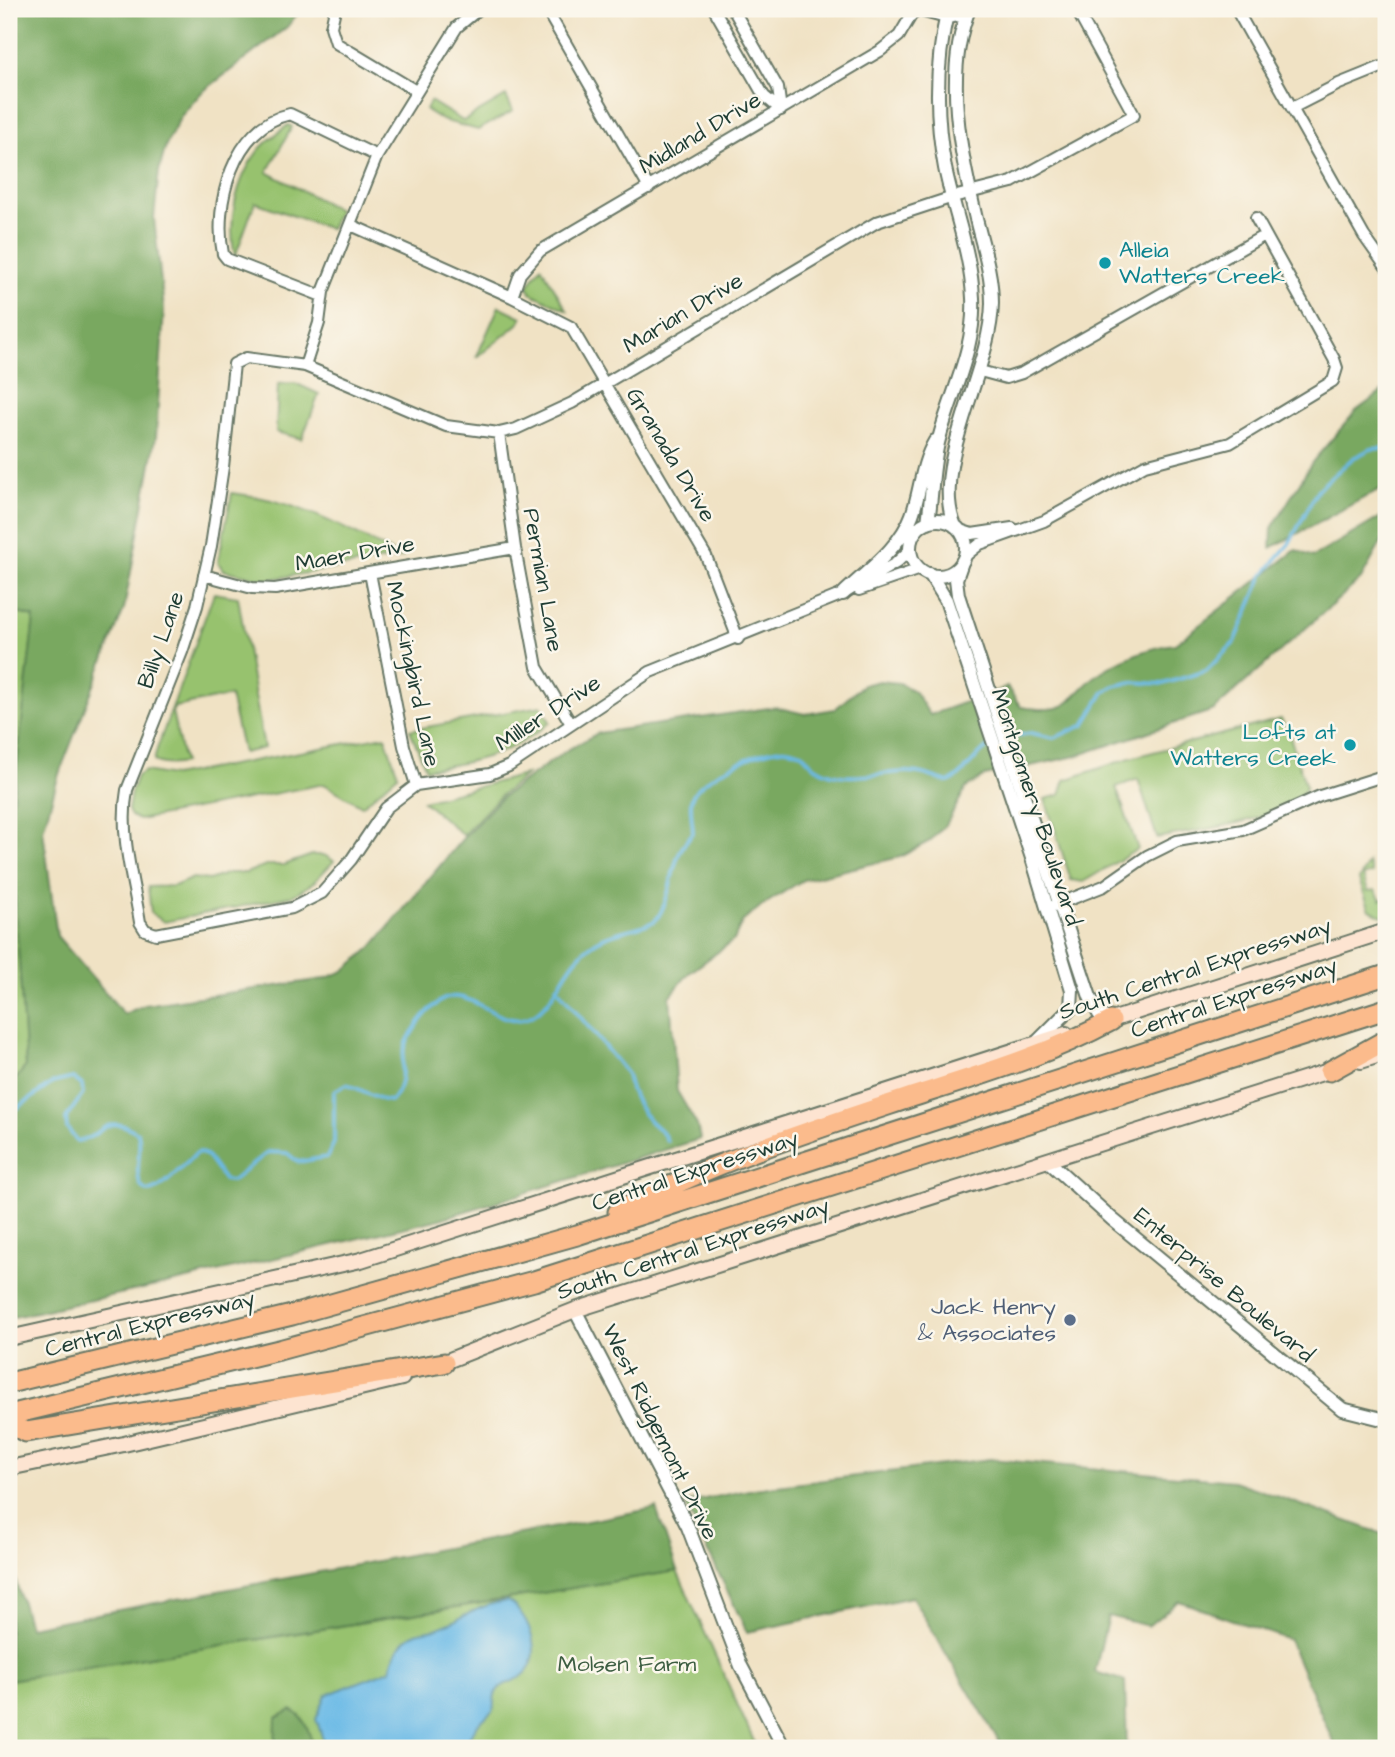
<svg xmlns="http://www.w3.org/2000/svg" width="1395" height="1757" font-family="'Architects Daughter',sans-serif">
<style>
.green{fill:#97c26e;stroke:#5b8051;stroke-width:2}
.forest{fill:#79a861;stroke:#4c724a;stroke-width:2}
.water{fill:#6bbae6;stroke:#457c8d;stroke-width:2}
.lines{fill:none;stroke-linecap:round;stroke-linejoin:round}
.stream{stroke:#6bbae6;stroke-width:3.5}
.minor-casing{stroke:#687766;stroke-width:14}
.tertiary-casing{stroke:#687766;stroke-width:16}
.secondary-casing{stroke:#687766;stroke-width:18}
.motorway-casing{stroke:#687766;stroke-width:23}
.minor{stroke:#fff;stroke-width:10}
.tertiary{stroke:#fff;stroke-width:12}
.secondary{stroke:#fde4d1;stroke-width:14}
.motorway{stroke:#fbbb8c;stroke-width:19}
.culture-dot{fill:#0f9aa8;stroke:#fbf7ec;stroke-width:2.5}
.service-dot{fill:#5c6f8a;stroke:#fbf7ec;stroke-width:2.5}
.labels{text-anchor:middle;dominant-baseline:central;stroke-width:5;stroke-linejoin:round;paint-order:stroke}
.street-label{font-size:23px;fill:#1f3d34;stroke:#fbf7ec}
.culture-label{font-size:23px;fill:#0d838f;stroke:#fbf7ec;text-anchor:start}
.service-label{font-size:23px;fill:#4e5e75;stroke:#fbf7ec;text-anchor:end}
.park-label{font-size:23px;fill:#3d5e42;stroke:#fbf7ec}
</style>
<rect width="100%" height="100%" fill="#fbf7ec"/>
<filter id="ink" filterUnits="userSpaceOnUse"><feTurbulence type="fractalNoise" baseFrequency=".0143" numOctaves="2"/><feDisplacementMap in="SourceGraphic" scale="14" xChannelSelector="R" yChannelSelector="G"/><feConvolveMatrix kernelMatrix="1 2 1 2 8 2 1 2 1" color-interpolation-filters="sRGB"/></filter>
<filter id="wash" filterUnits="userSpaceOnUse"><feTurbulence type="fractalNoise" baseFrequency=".00686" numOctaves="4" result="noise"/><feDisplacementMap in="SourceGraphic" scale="28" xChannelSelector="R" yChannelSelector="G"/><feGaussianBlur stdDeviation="1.57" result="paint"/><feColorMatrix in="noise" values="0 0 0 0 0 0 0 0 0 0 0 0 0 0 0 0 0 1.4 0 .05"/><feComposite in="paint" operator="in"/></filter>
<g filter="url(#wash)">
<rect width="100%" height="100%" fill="#f0e2c4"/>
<path class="green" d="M506,96L513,111L478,130L442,120L426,110L430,101L463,121Z
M288,125L292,127L267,172L339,210L330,229L255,202L235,257C227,222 236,179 258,151C266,141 278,133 288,125Z
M541,266L567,310L530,293L528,286Z
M499,306L522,317L518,324L476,358Z
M295,383L319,394L302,439L276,432L278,384Z
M232,493C298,500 343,528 402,557L266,580L223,570L218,562Z
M214,593L238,597L264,748L243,753L230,696L175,707L172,712L184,763C174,765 164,766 154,761L157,749Z
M9,611L34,617L10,826L26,1066L9,1088Z
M541,706L550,722C514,754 472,763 426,769L410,730Z
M1281,719L1288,730L1306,787C1292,822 1191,830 1157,838L1138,779L1116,787L1138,849L1083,882L1071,880L1045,799L1060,795L1065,780L1130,758Z
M385,736L398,775L362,806L324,784L139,820L131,816L128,810L131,792L137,776L145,771L173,776Z
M528,774L501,795L463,835L423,801Z
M312,855H324L334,861L313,883L292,896L164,922L151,913L148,887L174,886L193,878L209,880L228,873H246L266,865H284Z
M1368,863L1372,873L1363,876L1368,891L1375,890L1381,900L1386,898V918L1370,910L1359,880Z
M677,1571L757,1748H9V1680Z"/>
<path class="forest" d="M9,9H301L287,27L201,93L181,116L166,145L159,171L154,218L164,309L156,437L124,609L59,774L43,830L57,936L124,1014L145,1005L324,979L344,971L372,947L464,837L502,797L567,750L598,733L775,707L805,714L835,709L863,685L879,681L899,683L914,691L930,715L1007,687L1021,707C1080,716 1065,695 1104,670C1126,657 1150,647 1175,644L1296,550L1313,557L1386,514V534L1361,579L1214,710L1076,756L985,776L966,788L947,823L930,841L900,857L803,880L760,907L742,922L734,940L688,974L670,997L677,1091L697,1125L700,1139L440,1219L179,1281L9,1318V1088L26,1066L10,826L34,617L9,611Z
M1386,389V486L1271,548L1272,528L1313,461L1356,411Z
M990,1459L1234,1481L1386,1535V1748H1336L1289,1640L1179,1601L1148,1626L1108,1616L1095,1672L1125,1681L1127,1748H1003L912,1597L747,1632L685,1503L754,1489Z
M656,1508L677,1571L9,1680V1557L29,1627Z
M291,1710C306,1716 309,1734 314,1748H275L276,1718Z"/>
<path class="water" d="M508,1601C529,1615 547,1659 521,1677C512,1683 504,1682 497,1691C492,1697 495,1704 493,1711L479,1723L462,1748H326L316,1719L326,1695L390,1670C393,1658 396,1650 405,1640C414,1631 424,1632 435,1629C463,1620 474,1605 508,1601Z"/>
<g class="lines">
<path class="stream" d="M1009,737L1031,733L1054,738L1084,725L1104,692L1114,686L1132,682L1163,684L1206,671L1235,642L1263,575L1289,544L1318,489L1353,458L1371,449L1386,448
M556,987L627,1074C630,1091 637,1106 649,1120C656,1128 663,1130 667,1141
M9,1114L52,1083L73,1078L82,1085L83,1094L66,1118L67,1128L77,1141C103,1139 103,1110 138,1133C142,1147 137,1159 138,1173C142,1221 187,1158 198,1152L206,1155L224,1180L232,1181L268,1152L287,1153L298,1162L327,1157L334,1143V1091L347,1084L383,1100L391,1101C406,1084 400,1070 404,1051C408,1035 425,1012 438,1003C465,981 494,1025 523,1019C550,1014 561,974 579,956C604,929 626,934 655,921C676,894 667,859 693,833C693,823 688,803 693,795C705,775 758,751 781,749C788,748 795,751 802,753C827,789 870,773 905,772C920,771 935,778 948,782C962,779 975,754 992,744"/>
</g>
</g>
<g filter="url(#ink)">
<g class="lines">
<defs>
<path id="minor" d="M335,9L331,27L336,43L416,91
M546,9L649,188
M714,9L764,96L781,110
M733,9L778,88L781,110
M913,9L946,18L966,15
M1236,9L1364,236L1386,267
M1292,108L1339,84L1386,65
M351,225L512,297L571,327L706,556L738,639
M322,296L227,259L223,254C213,205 233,126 290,114L377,156
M512,297L520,274L540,251L880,51L899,36L915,9
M305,366L319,323L323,292L377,156L457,27L479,9
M980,371L1006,378L1022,373L1265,235
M499,433L515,548L537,667L571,724
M960,530L972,534L1012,528
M911,549L896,563L843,594L650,672L509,766L490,774L416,785L386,808L351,860L322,893L292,908L156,934L145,930L140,922C133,879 119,834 127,790L182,652L197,606L211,546L223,467L234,364L246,358L305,366L446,426L499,433L516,429L572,403L877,222L953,197L1012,182L1134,115L1076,9
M965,556L980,544L1044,521L1145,465L1230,443L1333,381L1337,368L1334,359L1256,218
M370,573L404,746L416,785
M204,575L252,588L275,589L515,548
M859,590L920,569
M1053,906L1104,886L1147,856L1177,841L1243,830L1320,796L1386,775"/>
<path id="tertiary" d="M910 548a28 28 0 1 1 56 0a28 28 0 1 1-56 0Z
M928,522C932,496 932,469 938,443C950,394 976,350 973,298C971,253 954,212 945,168C935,116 936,60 948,9
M955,526C929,465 991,372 992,303C992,274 983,247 976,219C961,153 943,75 969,9
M962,562L956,579L958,595L1090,997L1099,1014L1111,1021
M930,574L946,600L1032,858L1072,990L1071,1008L1037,1042
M843,594C867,571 900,548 912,515C921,490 921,465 935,441
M1047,1160L1112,1219L1342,1409L1386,1420
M575,1310L688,1527L741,1666L784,1748"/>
<path id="secondary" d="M1102,1023L1386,931
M1361,1061L1386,1053
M9,1338L361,1260L1066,1034
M437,1365L575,1310L1338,1068
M9,1468L124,1444L402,1378"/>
<path id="motorway" d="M1330,1071L1386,1040
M618,1212C713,1161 816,1129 918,1095C984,1074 1050,1054 1111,1021
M9,1383L292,1315L577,1235L1386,975
M9,1415L279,1350L534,1281L1386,1009
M9,1424L26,1432L444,1363"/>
</defs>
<use href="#minor" class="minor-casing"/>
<use href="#tertiary" class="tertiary-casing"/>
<use href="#secondary" class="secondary-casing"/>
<use href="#motorway" class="motorway-casing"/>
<use href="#minor" class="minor"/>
<use href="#tertiary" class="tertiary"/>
<use href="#secondary" class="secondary"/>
<use href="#motorway" class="motorway"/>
</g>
</g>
<g class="culture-dot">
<circle cx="1105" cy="263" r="7"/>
<circle cx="1350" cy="745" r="7"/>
</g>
<circle class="service-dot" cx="1070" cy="1320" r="7"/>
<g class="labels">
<g class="street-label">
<text transform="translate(700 133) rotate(-31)">Midland Drive</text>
<text transform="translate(683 313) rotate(-31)">Marian Drive</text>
<text transform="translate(671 455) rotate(59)">Granada Drive</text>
<text transform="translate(355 554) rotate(-10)">Maer Drive</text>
<text transform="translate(543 580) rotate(80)">Permian Lane</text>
<text transform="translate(161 640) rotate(-71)">Billy Lane</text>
<text transform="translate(413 674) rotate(78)">Mockingbird Lane</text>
<text transform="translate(548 713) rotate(-33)">Miller Drive</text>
<text transform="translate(1036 807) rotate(72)">Montgomery Boulevard</text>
<text transform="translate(1195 969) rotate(-18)">South Central Expressway</text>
<text transform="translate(1234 998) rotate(-18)">Central Expressway</text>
<text transform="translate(695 1171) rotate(-18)">Central Expressway</text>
<text transform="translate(693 1249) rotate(-18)">South Central Expressway</text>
<text transform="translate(1224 1285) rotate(40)">Enterprise Boulevard</text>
<text transform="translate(150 1324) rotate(-14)">Central Expressway</text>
<text transform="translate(660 1432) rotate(64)">West Ridgemont Drive</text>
</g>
<g class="culture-label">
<text x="1119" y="250">Alleia<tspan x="1119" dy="26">Watters Creek</tspan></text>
<text x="1336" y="732" text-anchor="end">Lofts at<tspan x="1336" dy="26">Watters Creek</tspan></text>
</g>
<g class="service-label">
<text x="1056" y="1307">Jack Henry<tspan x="1056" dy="26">&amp; Associates</tspan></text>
</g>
<g class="park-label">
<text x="627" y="1664">Molsen Farm</text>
</g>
</g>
<rect width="1395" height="1757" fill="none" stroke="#fbf7ec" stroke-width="35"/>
</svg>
